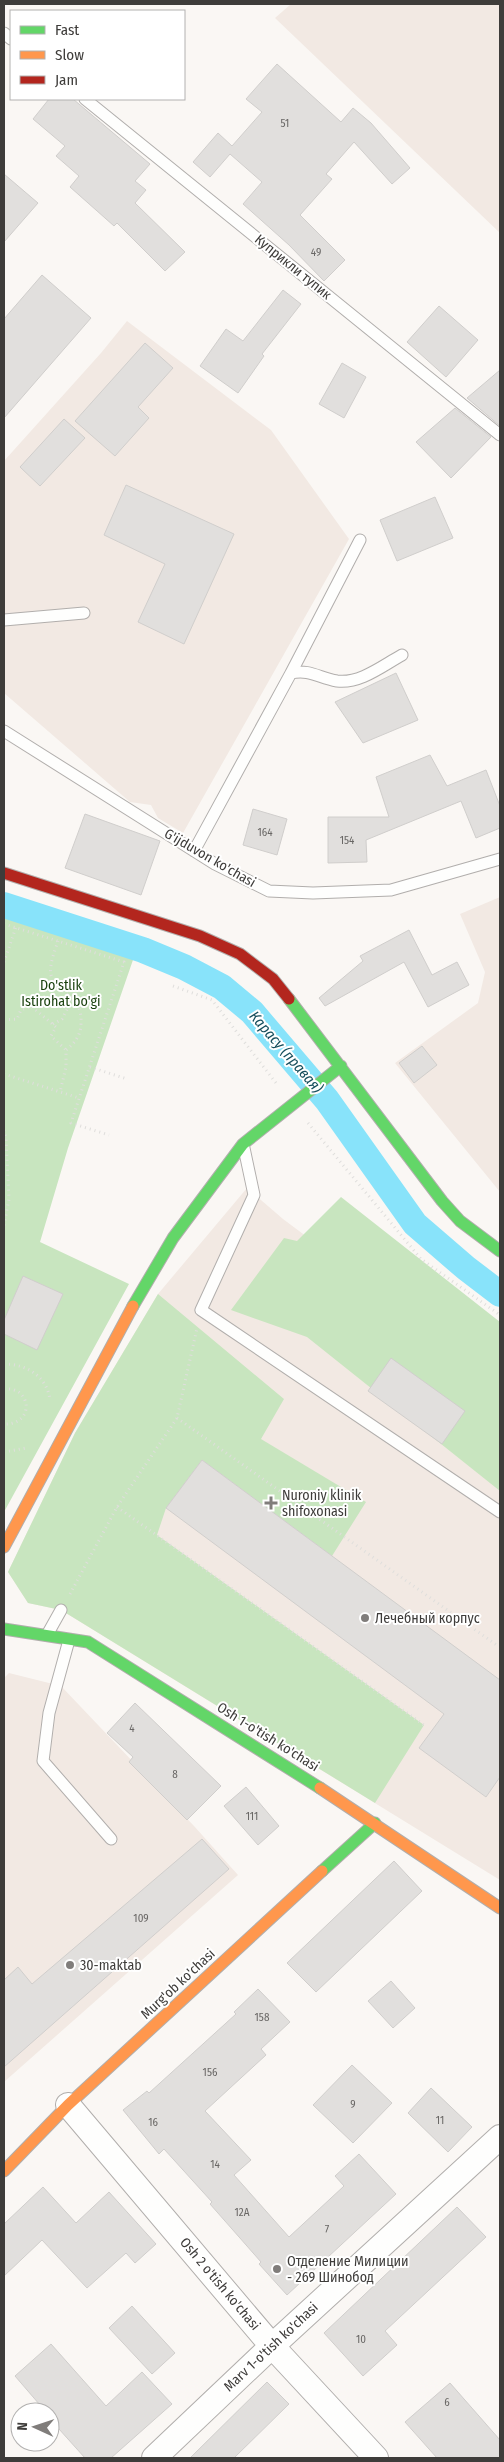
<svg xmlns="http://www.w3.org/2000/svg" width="504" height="2462" font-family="'Fira Sans Condensed',sans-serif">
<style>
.built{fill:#f2e9e3}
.green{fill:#c8e5bf}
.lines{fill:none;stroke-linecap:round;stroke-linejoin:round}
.canal{stroke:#88e3fa;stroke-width:26}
.building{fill:#e1dfdd;stroke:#d0cecc}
.lane-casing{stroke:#b1aeac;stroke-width:13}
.street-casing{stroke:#b1aeac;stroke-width:26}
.fast-casing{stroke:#b1aeac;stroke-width:13}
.slow-casing{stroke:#b1aeac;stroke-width:13}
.jam-casing{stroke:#b1aeac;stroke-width:13}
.path{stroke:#dfdedc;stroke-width:3;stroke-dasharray:1 4;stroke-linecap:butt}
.lane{stroke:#fefefd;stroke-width:11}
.street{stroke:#fefefd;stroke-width:24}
.fast{stroke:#63d668;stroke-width:11}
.slow{stroke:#ff974d;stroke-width:11}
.jam{stroke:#b3261e;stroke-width:11}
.poi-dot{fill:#807d7b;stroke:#fff;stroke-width:2}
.labels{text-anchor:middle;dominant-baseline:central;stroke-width:4;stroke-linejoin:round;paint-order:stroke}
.number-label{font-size:11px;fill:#696765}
.street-label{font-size:14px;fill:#3e3c3a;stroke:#fff}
.park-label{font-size:14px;fill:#173f0b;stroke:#fff}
.poi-label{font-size:14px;fill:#3e3c3a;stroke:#fff;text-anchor:start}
.water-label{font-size:15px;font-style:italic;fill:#174f5d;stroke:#fff}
</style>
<rect width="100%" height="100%" fill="#faf7f4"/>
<path class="built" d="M291,4H500V233L275,18Z
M127,321L271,430L349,539L183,833L158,818L151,805L130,802L4,693V461L101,353Z
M500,897V1192L395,1063L478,1003L485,972L460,914Z
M247,1188L283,1219L500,1381V1880L61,1610L28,1603L8,1572L75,1433L158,1294Z
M9,1673L61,1686L194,1826L238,1875L4,2082V1678Z"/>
<path class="green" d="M4,915L134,957L68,1148L40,1242L129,1284L4,1512Z
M341,1197L500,1322V1491L307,1337L231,1310L284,1238L297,1241Z
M158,1294L284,1399L261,1439L366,1502L332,1556L202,1460L166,1508L157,1535L424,1725L375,1803L61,1610L28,1603L8,1572L75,1433Z"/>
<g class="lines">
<path class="canal" d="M4,905L143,950L184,967L222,987L252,1012L327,1100L415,1224L466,1268L500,1294"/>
</g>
<path class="building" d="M277,64L341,122L353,108L371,123L410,168L392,184L354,142L326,174L332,179L300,215L345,260L324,281L289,245L243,204L262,182L230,154L210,177L193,162L218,133L232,146L262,112L246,99Z
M49,99H73L150,164L135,181L146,190L135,203L185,252L165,271L117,223L114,226L70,187L79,176L56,156L65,146L33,119Z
M4,174L38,203L4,242Z
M42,275L91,318L4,418V319Z
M283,290L301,304L262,354L264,356L238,393L200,366L226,329L243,341Z
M439,306L478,340L446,377L407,342Z
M145,343L173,368L138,407L149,418L115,456L75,421Z
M342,363L366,377L344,418L319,404Z
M500,370V426L467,398Z
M455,408L491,437L451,478L416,442Z
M64,419L85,438L40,486L20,467Z
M126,485L234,534L184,644L138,622L165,564L104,535Z
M435,497L453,538L397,561L380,520Z
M396,673L418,720L363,743L335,702Z
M430,755L447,786L486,770L500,806V828L476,838L461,801L366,840L367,862L328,863V817H389L376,777Z
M253,809L287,819L277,855L243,845Z
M85,814L160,841L141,895L65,868Z
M409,930L432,975L457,962L469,985L428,1007L404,962L325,1006L319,998L363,961L360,956Z
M422,1046L437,1065L414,1083L399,1063Z
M23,1276L63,1294L37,1350L4,1334V1320Z
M391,1358L465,1411L442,1444L368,1391Z
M202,1460L500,1680V1777L486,1797L419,1748L444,1714L166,1508Z
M135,1703L221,1786L187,1820L129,1762L133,1757L107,1733Z
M246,1787L279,1826L258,1845L224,1806Z
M202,1839L229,1869L4,2067V1980L18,1967L32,1984Z
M394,1861L422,1891L316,1992L287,1963Z
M391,1981L415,2008L393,2028L368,2001Z
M258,1989L290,2022L261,2049L266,2055L205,2111L251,2160L234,2175L289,2237L344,2186L335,2176L359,2154L396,2194L287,2295L259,2264L261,2262L210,2204L212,2202L164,2149L159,2154L123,2110L147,2091L149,2093L236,2014L234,2012Z
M352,2065L392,2103L353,2143L313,2105Z
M431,2088L472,2127L448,2152L408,2113Z
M43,2187L76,2223L109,2192L156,2244L135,2263L126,2253L87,2288L42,2240L4,2276V2224Z
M457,2207L486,2237L385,2331L397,2345L363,2376L324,2333Z
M132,2306L175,2353L152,2374L109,2328Z
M51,2344L106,2406L142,2372L172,2404L111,2458H85L50,2419V2412H46L15,2376Z
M267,2382L289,2404L234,2458H190Z
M450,2383L500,2440V2458H437L405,2422Z"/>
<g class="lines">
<defs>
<path id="lane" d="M4,33L11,39
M85,99L500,435
M4,620L84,613
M291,673L360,540
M4,731L215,864L269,891L313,893L391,890L500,859
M194,851L291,673C310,669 319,678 337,681C360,684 382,666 402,655
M244,1148L254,1195L201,1310L500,1512
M47,1635L61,1610
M69,1640L49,1713L43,1761L111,1839"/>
<path id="street" d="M68,2105L272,2346L376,2458
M154,2458L272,2346L500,2137"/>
<path id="fast" d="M289,999L442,1201L460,1221L500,1251
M133,1306L173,1238L243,1144L341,1066
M4,1629L88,1642L320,1788
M322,1871L375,1823"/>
<path id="slow" d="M4,1547L133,1306
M320,1788L500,1908
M4,2171L68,2105L322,1871"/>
<path id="jam" d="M4,873L200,936L240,954L273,979L289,999"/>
</defs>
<use href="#lane" class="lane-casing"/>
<use href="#street" class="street-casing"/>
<use href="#fast" class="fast-casing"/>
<use href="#slow" class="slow-casing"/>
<use href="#jam" class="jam-casing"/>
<path class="path" d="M4,924L124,962L71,1123L109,1135
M58,941C55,950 49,965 51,975C57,997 83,991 81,1025C80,1036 75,1043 66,1050V1067L60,1092
M4,962L16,927
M173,986L212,1000L276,1083
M4,1020L17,1019L21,1010L31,1006L56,1027L51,1036L66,1050
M53,1024L62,1019L73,998
M90,1067L127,1079
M4,1074L79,1098
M308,1123L421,1259L500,1315
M4,1130L6,1138L9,1199L4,1226
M4,1364C26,1364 47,1376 50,1400
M4,1389C32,1386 35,1425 4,1424
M177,1418L498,1646
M4,1452L26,1448
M117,1507L424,1725
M70,1594L117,1507L177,1418L197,1328"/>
<use href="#lane" class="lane"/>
<use href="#street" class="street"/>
<use href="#fast" class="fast"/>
<use href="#slow" class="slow"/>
<use href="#jam" class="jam"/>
</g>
<g class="poi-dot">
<path d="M268.5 1495.5h5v5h5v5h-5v5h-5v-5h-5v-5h5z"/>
<circle cx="365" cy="1618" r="5"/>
<circle cx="70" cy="1965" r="5"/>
<circle cx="277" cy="2269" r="5"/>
</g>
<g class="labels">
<g class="number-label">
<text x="285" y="123">51</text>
<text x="316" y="252">49</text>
<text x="265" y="832">164</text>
<text x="347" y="840">154</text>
<text x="132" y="1728">4</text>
<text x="175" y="1774">8</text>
<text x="252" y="1816">111</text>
<text x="141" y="1918">109</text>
<text x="262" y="2017">158</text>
<text x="210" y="2072">156</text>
<text x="353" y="2104">9</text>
<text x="440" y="2120">11</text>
<text x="153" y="2122">16</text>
<text x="215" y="2164">14</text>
<text x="242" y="2212">12А</text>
<text x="327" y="2229">7</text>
<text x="361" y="2339">10</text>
<text x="447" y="2402">6</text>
</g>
<g class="street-label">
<text transform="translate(293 267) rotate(39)">Куприкли тупик</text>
<text transform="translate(210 858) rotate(30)">G'ijduvon ko'chasi</text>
<text transform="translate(268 1737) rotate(32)">Osh 1-o'tish ko'chasi</text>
<text transform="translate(178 1984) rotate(-43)">Murg'ob ko'chasi</text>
<text transform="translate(220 2284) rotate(50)">Osh 2 o'tish ko'chasi</text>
<text transform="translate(271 2347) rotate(-43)">Marv 1-o'tish ko'chasi</text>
</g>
<g class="park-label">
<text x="61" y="985">Do'stlik<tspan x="61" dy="16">Istirohat bo'gi</tspan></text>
</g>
<g class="poi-label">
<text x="282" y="1495">Nuroniy klinik<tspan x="282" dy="16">shifoxonasi</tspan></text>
<text x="375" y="1618">Лечебный корпус</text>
<text x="80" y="1965">30-maktab</text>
<text x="287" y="2261">Отделение Милиции<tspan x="287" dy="16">- 269 Шинобод</tspan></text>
</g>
<g class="water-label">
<text transform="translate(286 1052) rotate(49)">Карасу (правая)</text>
</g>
</g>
<rect width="504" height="2462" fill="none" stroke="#3e3c3a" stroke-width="10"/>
<rect x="10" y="10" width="175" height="90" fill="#ffffff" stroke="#b2b1b0"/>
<rect x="20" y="26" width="25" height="8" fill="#63d668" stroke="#b2b1b0"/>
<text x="55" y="35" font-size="15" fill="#3e3c3a">Fast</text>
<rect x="20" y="51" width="25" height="8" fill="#ff974d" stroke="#b2b1b0"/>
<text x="55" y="60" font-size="15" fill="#3e3c3a">Slow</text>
<rect x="20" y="76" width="25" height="8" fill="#b3261e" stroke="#b2b1b0"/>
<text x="55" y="85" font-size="15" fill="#3e3c3a">Jam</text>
<g transform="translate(35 2427) rotate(273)"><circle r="24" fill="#ffffff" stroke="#b2b1b0"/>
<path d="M0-4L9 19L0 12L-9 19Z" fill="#807d7b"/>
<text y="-8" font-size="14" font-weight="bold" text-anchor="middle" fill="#3e3c3a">N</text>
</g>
</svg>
